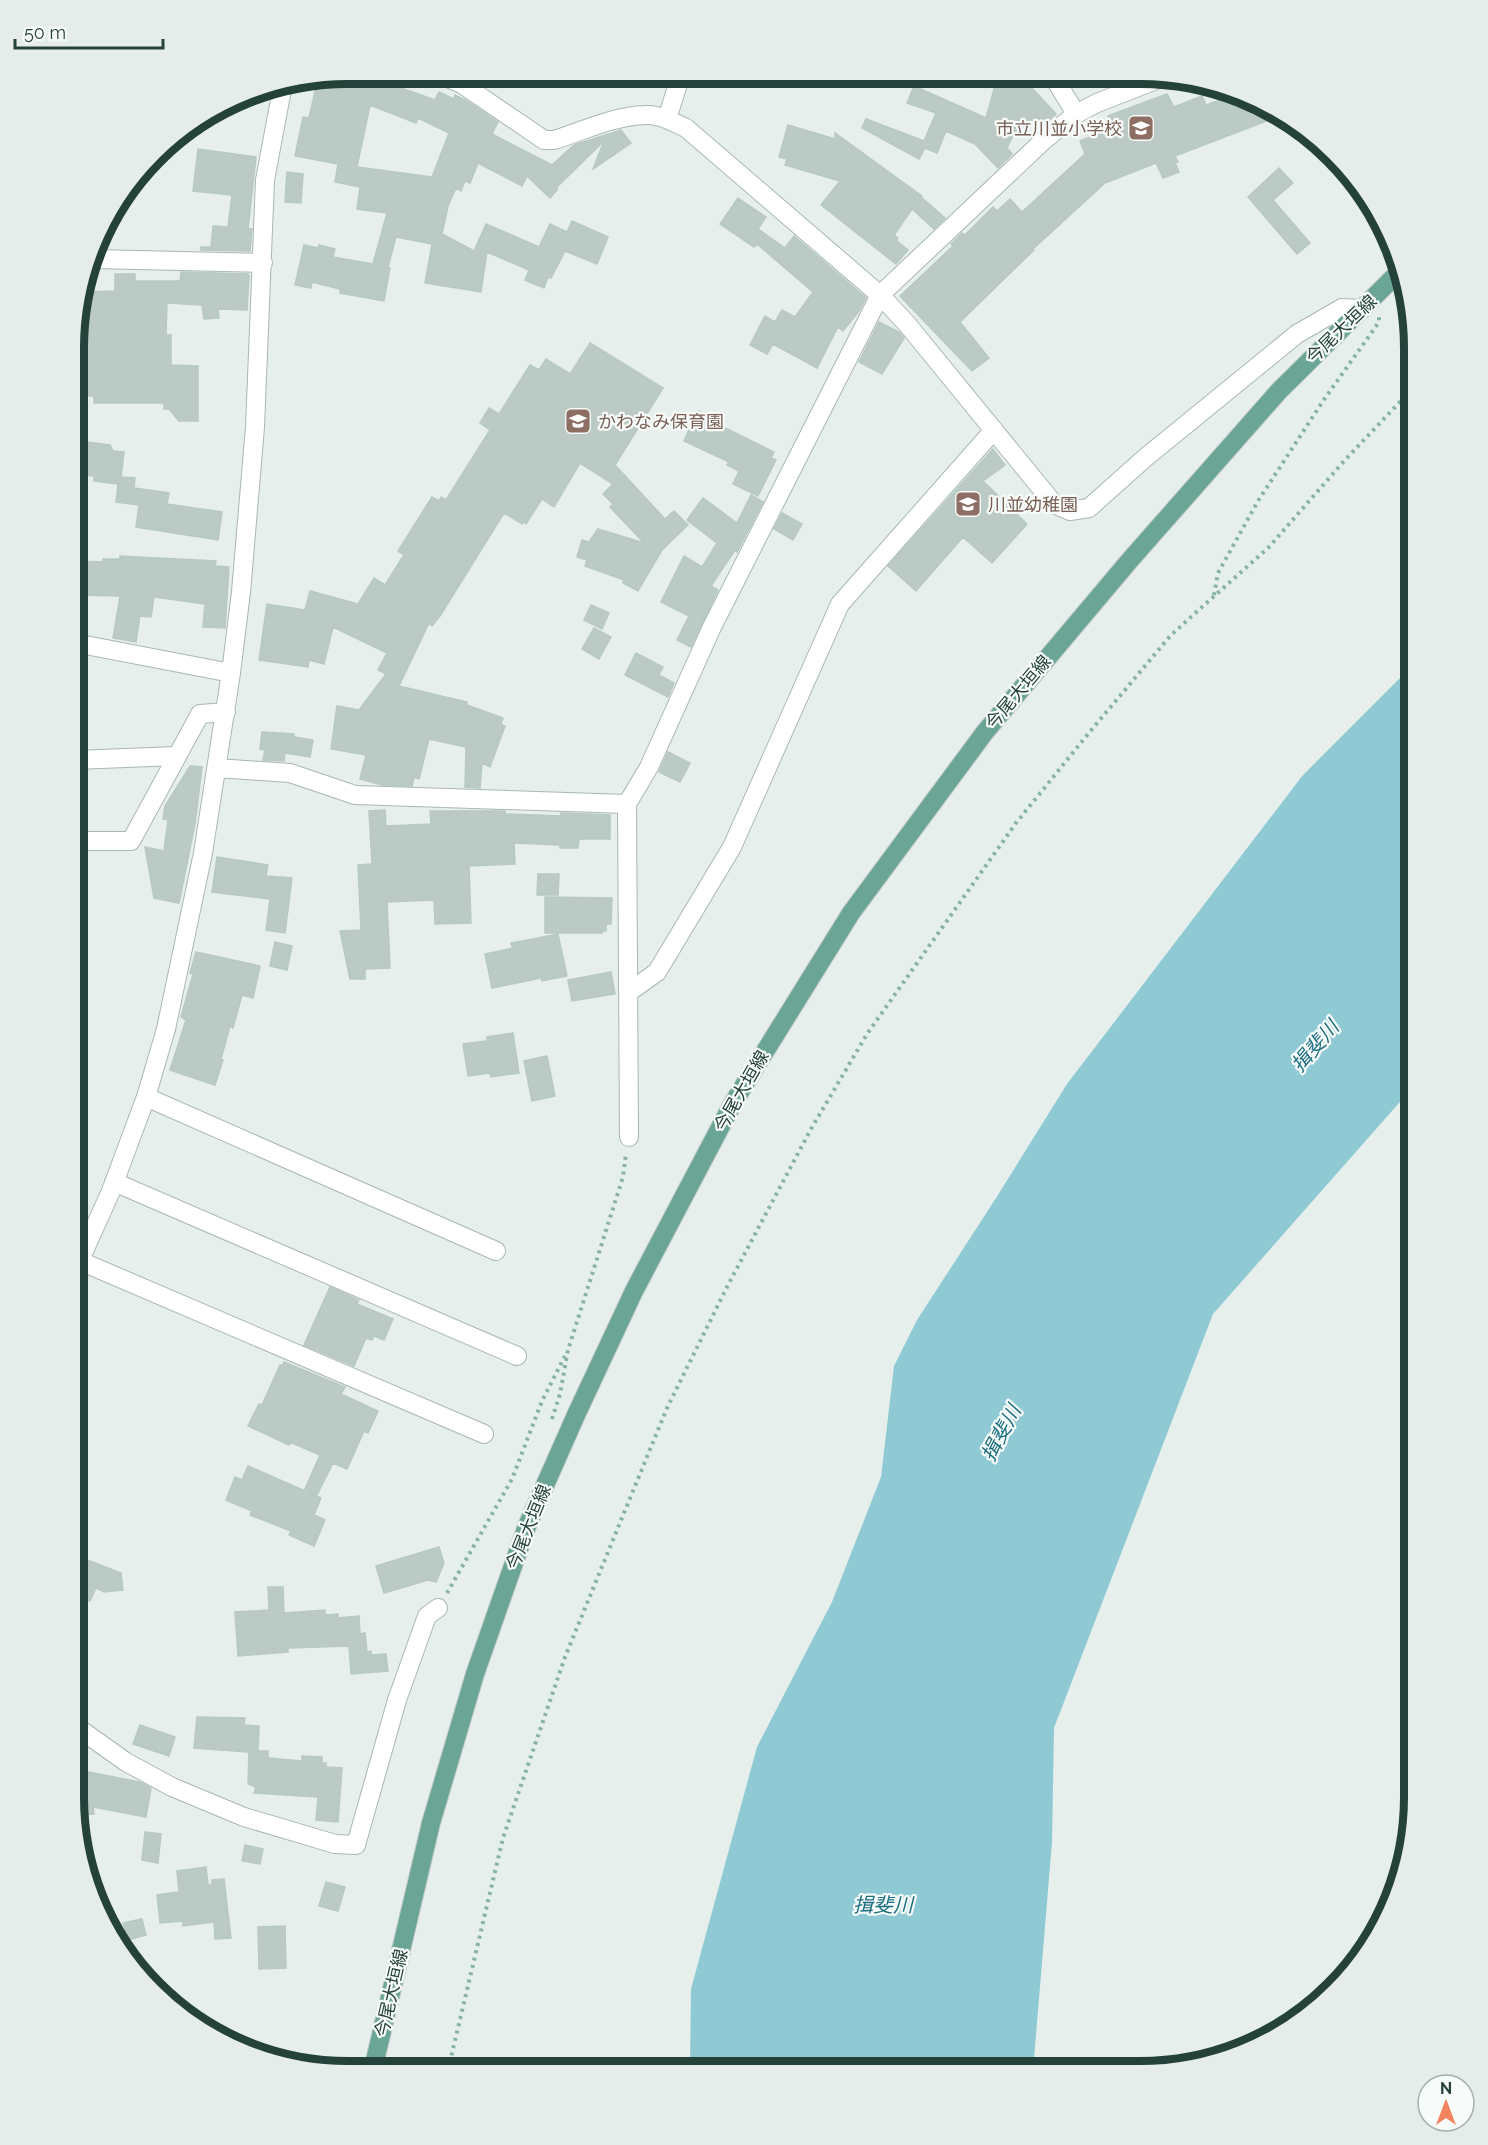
<svg xmlns="http://www.w3.org/2000/svg" width="1488" height="2145" font-family="Raleway,'Noto Sans JP',sans-serif">
<style>
.water{fill:#8ec9d4}
.building{fill:#bbcac4;stroke:#b8c9c2;stroke-width:1.5;fill-rule:evenodd}
.lines{fill:none;stroke-linecap:round;stroke-linejoin:round}
.minor-casing{stroke:#a8b8b2;stroke-width:20}
.major-casing{stroke:#c2cac8;stroke-width:20}
.path{stroke:#86b3a5;stroke-width:4;stroke-dasharray:3 4.5;stroke-linecap:butt}
.minor{stroke:#fff;stroke-width:18}
.major{stroke:#6aa596;stroke-width:18}
.labels{text-anchor:middle;dominant-baseline:central;stroke-width:4.5;stroke-linejoin:round;paint-order:stroke}
.education-label{font-size:18px;fill:#785e54;stroke:#f7fbf9;text-anchor:start}
.street-label{font-size:18px;fill:#24423a;stroke:#f7fbf9}
.water-label{font-size:20px;font-style:italic;fill:#1c6f80;stroke:#f7fbf9}
.rim{fill:none;stroke:#24423a;stroke-width:8}
</style>
<rect width="100%" height="100%" fill="#e6efeb"/>
<path class="water" d="M1414,664V1086L1213,1314L1054,1728L1052,1842L1033,2071L690,2070L691,1989L757,1747L832,1602L881,1477L894,1366L917,1320L998,1195L1067,1084L1303,775Z"/>
<path class="building" d="M348,74H409L404,89L435,100L439,92L454,99L455,95L467,101L498,122L492,134L552,165L574,145L621,130L631,143L593,169L604,141L557,187V190L550,198L527,176L522,186L478,163L470,183L465,181L461,191L456,188L448,206L442,234L474,251L486,224L539,247L550,224L567,232L572,221L608,237L597,264L565,251L551,278L548,277L544,288L525,280L529,270L487,252L481,292L425,283L432,244L396,237L388,267L390,268L384,301L340,293V289L312,282L311,288L295,285L304,245L318,248L319,245L335,249L333,257L373,264L387,213L357,209L360,187L335,182L338,164L295,156L303,117L309,118L318,78ZM370,105L416,123L418,118L449,133L432,177L357,167Z
M998,75H1035L1032,88L1056,114L1040,129L1030,119L1013,136L1007,148L1012,154L998,168L975,144L946,131L937,153L925,148L919,159L862,128L866,119L924,141L936,113L907,103L914,86L986,118Z
M1239,93L1264,105L1269,120L1175,156L1178,162H1175L1179,172L1163,178L1156,163L1105,183L1033,249L1034,250L960,322L989,358L972,371L900,296L953,246L951,244L962,233L965,235L993,207L997,211L1010,199L1022,212L1085,154L1080,141L1114,128L1108,116L1167,94L1174,107L1202,96L1206,105Z
M788,125L835,139V133L922,196L921,197L945,218L934,229L912,209L894,235L898,238L896,240L908,250L896,264L821,205L840,181L785,165L787,159L779,157Z
M198,149L256,157L248,229H252L250,251L201,250V247H211L213,226L228,227L232,195L193,191Z
M1279,168L1293,183L1273,200L1310,243L1297,254L1248,197Z
M287,172L303,174L301,203L285,202Z
M738,198L766,217L758,229L785,248L794,236L866,298L859,311L843,331L838,327L817,368L773,344L767,354L750,345L765,316L775,322L782,310L795,317L813,292L757,244L754,247L720,224Z
M181,272L248,274L249,276L247,310L218,309L219,318L204,319L202,305L167,303L166,335H171V365L198,366V421H179L169,409H164V403H94V396H76V312L83,292L115,291V274H135V281H180Z
M879,322L899,332L904,338L882,374L859,362Z
M590,343L663,388L615,465L665,519L674,511L688,525L662,550L638,591L623,583L624,580L585,566L587,560L577,557L582,540L589,542L598,529L644,543L610,507L613,504L603,494L613,484L580,463L554,507L542,499L526,524L523,522L522,524L504,513L440,616L432,626L429,623L399,686L467,702V705L503,718L501,724L505,726L490,767L482,763L480,788L465,787L466,747L429,739L419,779L414,777L412,786L382,785L360,779L366,755L331,749L337,706L359,710L386,674L378,670L387,653L333,627L324,664L309,660L308,667L259,660L267,604L305,610L310,591L358,604L374,578L385,585L404,555L398,551L432,497L439,501L441,497L446,500L490,430L480,423L489,408L499,414L530,365L539,370L546,359L570,374Z
M698,411L712,418L711,421L774,452L771,458L776,460L758,496L733,484L739,471L727,465L729,462L684,441Z
M87,442L110,445L113,451L124,452L121,477L135,478L134,488L169,493L167,504L222,512L218,540L136,527L139,505L116,502L118,484L94,481V476L76,474V443L87,445Z
M993,449L1005,465L983,481L1027,524L992,563L963,537L916,591L888,566Z
M751,495L763,502L737,552L735,550L711,586L718,590L691,647L677,640L689,616L661,602L684,556L702,567L717,543L687,520L703,498L737,523Z
M782,513L802,524L793,540L774,529Z
M120,556L216,561L215,566L229,567L225,628L203,627L205,604L154,597L151,617L140,616L136,642L113,638L120,596L75,595V561L103,562V559H120Z
M591,605L609,613L602,629L584,620Z
M594,628L611,637L599,659L582,649Z
M636,653L663,667L659,675L674,683L668,697L625,675Z
M262,732L294,734V737L313,740L310,757L285,753L284,761L263,760L265,750L260,749Z
M668,752L690,763L680,782L659,772Z
M190,766L202,767L195,824L179,903L154,898L145,847L164,851L168,820L163,819L165,806Z
M385,810L386,826L431,824L430,811H505V814L561,816V813L610,815V839H579L578,848H560V845L514,843L515,864L469,866L471,923L435,924L434,900L387,902L390,968L365,969V979H350L340,931L361,930L358,865L372,864L369,811Z
M217,857L268,865L266,876L292,878L285,933L266,930L270,899L212,892Z
M538,874H559L558,895H537Z
M545,897L612,898L611,924H606V931H602V933H545Z
M558,934L567,976L542,981L541,978L492,988L485,954L513,948L511,943Z
M275,942L292,946L287,970L270,966Z
M196,952L260,966L253,998L242,995L233,1028L230,1026L221,1059L223,1060L215,1085L170,1070L186,1020L181,1017L193,974L190,973Z
M611,972L615,994L572,1001L568,980Z
M513,1033L519,1073L491,1077L490,1073L468,1076L463,1044L487,1041V1037Z
M547,1056L555,1096L532,1101L524,1061Z
M330,1287L359,1300L357,1304L393,1319L384,1340L374,1336L372,1340L366,1338L354,1366L304,1345Z
M284,1362L345,1387L341,1394L378,1411L368,1433L364,1431L347,1469L333,1463L317,1495L305,1489L320,1455L290,1442L289,1445L248,1426L259,1404L262,1405L280,1365L282,1366Z
M248,1466L321,1498L314,1515L325,1520L314,1546L289,1535L291,1531L250,1515L252,1511L226,1500L235,1477L242,1480Z
M439,1547L444,1563L436,1582L428,1580L384,1593L376,1566Z
M74,1555L121,1573L123,1590L104,1592L96,1588L90,1601L74,1594Z
M268,1587H283L284,1613L325,1610V1615L338,1614V1618L359,1616L360,1634L365,1633L367,1652L371,1651V1655L386,1654L388,1671L351,1674L349,1646L288,1648V1652L238,1656L235,1612L269,1610Z
M197,1717L245,1718L244,1725L259,1726L258,1751H268V1758L302,1761V1756L322,1757V1763H326V1767L342,1768L338,1822L316,1820L318,1797L254,1793L256,1787L248,1784L249,1752L194,1748Z
M140,1725L175,1737L169,1756L133,1744Z
M74,1769L139,1782L151,1788L146,1817L93,1807L94,1814L78,1815L74,1797Z
M145,1832L161,1834L158,1863L142,1860Z
M245,1845L263,1849L260,1864L242,1861Z
M206,1867L208,1885H212V1880L224,1879L231,1938L215,1939L214,1922L183,1926V1921L160,1923L157,1895L179,1892L177,1871Z
M326,1882L345,1887L338,1911L319,1906Z
M142,1919L146,1935L128,1940L123,1923Z
M285,1926L286,1968L259,1969L258,1927Z"/>
<g class="lines">
<defs>
<path id="minor" d="M438,74L462,84L544,140H554C583,131 614,116 645,115C659,114 673,122 686,128L880,295L907,324L1054,504L1070,511L1089,508L1145,458L1297,334L1342,308L1362,309
M1053,76L1076,114
M667,119L681,74
M94,259L263,263
M75,643L231,673
M75,760L177,756
M217,768L290,773L355,795L627,804
M75,841H131L200,714L226,712
M629,992L657,972L732,847L840,604L994,430
M146,1097L496,1251
M629,1137L627,804L649,767L712,627L880,295L1043,141L1076,114L1097,103L1166,76
M114,1182L517,1356
M80,1261L484,1434
M74,1273L111,1191L146,1097L166,1029L203,853L231,673L241,592L255,427L265,180L283,84
M74,1725L126,1762L172,1787L244,1817L335,1844L356,1845L397,1700L427,1616L438,1608"/>
<path id="major" d="M373,2069L431,1823L475,1674L527,1526L576,1415L634,1291L733,1103L851,913L985,732L1130,560L1279,391L1397,274"/>
</defs>
<use href="#minor" class="minor-casing"/>
<use href="#major" class="major-casing"/>
<path class="path" d="M1214,595L1218,573L1258,501L1323,401L1379,322V317
M552,1419L560,1394L568,1350L623,1177L626,1153
M447,1593L512,1479L542,1401L565,1356
M448,2070L503,1838L565,1657L667,1408L728,1285L811,1129L867,1034L1016,823L1088,734L1171,635L1269,547L1345,460L1414,387"/>
<use href="#minor" class="minor"/>
<use href="#major" class="major"/>
</g>
<defs>
<symbol id="school-square" viewBox="-11 -11 22 22"><rect x="-9" y="-9" width="18" height="18" rx="4" fill="#8d6e63" stroke="#f7fbf9"/><path d="M0-5L7-2L0 1L-7-2ZM-4 1L0 2.5L4 1V4Q0 6-4 4Z" fill="#fff"/></symbol>
</defs>
<g fill-rule="evenodd">
<use href="#school-square" x="1126" y="113" width="30" height="30"/>
<use href="#school-square" x="563" y="406" width="30" height="30"/>
<use href="#school-square" x="953" y="489" width="30" height="30"/>
</g>
<g class="labels">
<g class="education-label">
<text x="1122" y="128" text-anchor="end">市立川並小学校</text>
<text x="598" y="421">かわなみ保育園</text>
<text x="988" y="504">川並幼稚園</text>
</g>
<g class="street-label">
<text transform="translate(1341 329) rotate(-44)">今尾大垣線</text>
<text transform="translate(1018 692) rotate(-50)">今尾大垣線</text>
<text transform="translate(741 1091) rotate(-60)">今尾大垣線</text>
<text transform="translate(528 1527) rotate(-68)">今尾大垣線</text>
<text transform="translate(391 1993) rotate(-77)">今尾大垣線</text>
</g>
<g class="water-label">
<text transform="translate(1315 1046) rotate(-49)">揖斐川</text>
<text transform="translate(1001 1433) rotate(-62)">揖斐川</text>
<text x="883" y="1905">揖斐川</text>
</g>
</g>
<path d="M0 0H1488V2145H0ZM348 84H1140A264 264 0 0 1 1404 348V1797A264 264 0 0 1 1140 2061H348A264 264 0 0 1 84 1797V348A264 264 0 0 1 348 84Z" fill="#e6ecea" fill-rule="evenodd"/>
<path class="rim" d="M348 84H1140A264 264 0 0 1 1404 348V1797A264 264 0 0 1 1140 2061H348A264 264 0 0 1 84 1797V348A264 264 0 0 1 348 84Z"/>
<g transform="translate(1446 2103)"><circle r="28" fill="#f7fbf9" stroke="#a3b1ad" stroke-width="1.5"/>
<path d="M0-4.5L10 22L0 15L-10 22Z" fill="#f4845f"/>
<text y="-9" font-size="16" font-weight="bold" text-anchor="middle" fill="#24423a">N</text>
</g>
<path d="M15 39v9h148v-9" fill="none" stroke="#24423a" stroke-width="3"/>
<text x="24" y="39" font-size="18" fill="#24423a" stroke="#f7fbf9" stroke-width="4.5" paint-order="stroke">50 m</text>
</svg>
